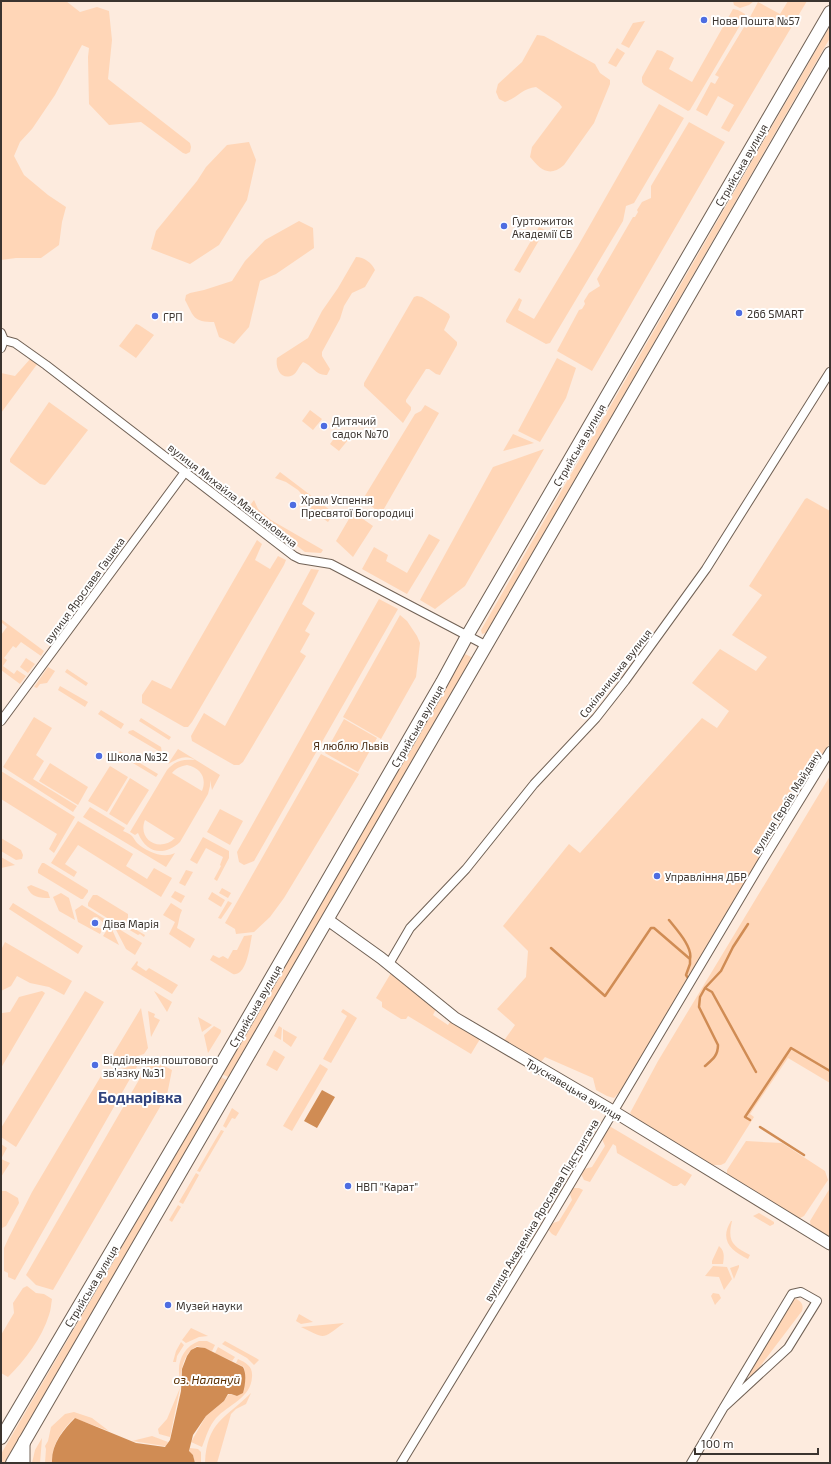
<svg xmlns="http://www.w3.org/2000/svg" width="831" height="1464" font-family="'Exo 2',sans-serif">
<style>
.green{fill:#ffd6b7;fill-rule:evenodd}
.water{fill:#d08c54}
.lines{fill:none;stroke-linecap:round;stroke-linejoin:round}
.stream{stroke:#d08c54;stroke-width:2.5}
.street-casing{stroke:#706155;stroke-width:10}
.secondary-casing{stroke:#706155;stroke-width:13}
.primary-casing{stroke:#706155;stroke-width:14}
.street{stroke:#fff;stroke-width:8}
.secondary{stroke:#fff;stroke-width:11}
.primary{stroke:#fff;stroke-width:12}
.poi-dot{fill:#4e6de1;stroke:#fff;stroke-width:1.5}
.labels{text-anchor:middle;dominant-baseline:central;stroke-width:4;stroke-linejoin:round;paint-order:stroke}
.poi-label{font-size:11px;fill:#3b342f;stroke:#fff;text-anchor:start}
.street-label{font-size:11px;fill:#3b342f;stroke:#fff}
.park-label{font-size:11px;fill:#4c2f17;stroke:#fff}
.water-label{font-size:12px;font-style:italic;fill:#5b2f01;stroke:#fff}
.district-label{font-size:15px;font-weight:bold;fill:#32447e;stroke:#fff}
</style>
<rect width="100%" height="100%" fill="#fdebde"/>
<path class="green" d="M1,1H66L80,12L97,7L109,11L112,40L108,79L190,143L191,147L190,152L186,154L183,153L141,122L109,125L89,104L88,57L89,48L82,45L55,95L32,129L20,142L14,156L24,175L48,195L66,207L62,222L59,245L41,258H16L1,260Z
M733,1H754L749,5L740,8L734,5Z
M788,1H807L729,132L721,128L734,105L718,96L707,116L696,110L711,82L715,84L719,77L715,75L744,27L747,28L751,21L749,19L758,2L780,14Z
M733,9L738,10L745,14V17L690,110L688,111L644,85L642,82V77L657,50L662,51L674,58L669,69L692,82Z
M645,21L629,48L621,44L633,23Z
M830,26V38L486,633L482,634L481,630Z
M537,35L544,36L595,64L600,73L610,80V84L594,123L564,165C549,178 540,169 530,157L532,147L562,107L559,103L536,87C523,88 517,98 505,102L499,99L496,92L498,84L522,62Z
M617,48L625,53L616,67L608,63Z
M659,104L684,118L634,203L626,206L623,221L550,343L546,344L506,322V320L519,298L522,300L518,310L534,319L578,246Z
M689,122L725,142L592,371L557,351L579,310L582,309L585,304L584,301L589,293L600,286L597,279L633,217H635L638,212L637,210L642,202L651,198V186Z
M249,142L256,160L247,200L219,245L190,264L151,249L156,231L197,181L206,167L227,145Z
M299,221L313,228L314,248L276,274L260,281L249,327L234,344L219,337L214,322C193,322 194,317 185,300L186,295L190,293L204,290L232,281L245,261L265,240Z
M539,227L545,230L520,273L514,270Z
M356,257C364,257 372,263 375,270L365,287L352,293L344,306L340,319L322,352V356L330,369L327,375C316,376 312,365 303,362C299,366 297,373 293,375C281,381 275,368 277,358L308,338L322,311L338,288Z
M417,296L422,297L449,314L450,317L444,330L457,342V345L440,375L436,374L429,369H426L406,400V402L411,407V410L403,423L364,386V383L414,297Z
M136,324L139,325L154,335L136,358L119,346Z
M31,358L38,363L1,413V373L15,376Z
M557,358L576,368L566,398L540,442L518,431Z
M49,402L88,430L48,482L45,485L40,484L10,462V459Z
M425,405L439,413L381,514L363,499L415,414L421,411Z
M310,410L322,419L313,430L302,421Z
M338,433L348,440L339,451L330,444Z
M513,434L534,443L503,451Z
M544,449L465,586L435,609L420,600L493,467Z
M280,472L334,513L328,522L311,510L305,498L298,490L286,482L275,478Z
M807,498L830,511V743L622,1089L614,1098L607,1096L596,1090L593,1078L545,1057L540,1063L503,1042L515,1025L497,1009L526,977L528,951L503,926L569,844L580,853L702,718L717,728L729,711L692,683L720,649L756,671L767,657L732,635L762,595L749,586L805,499Z
M254,500L258,509L271,520L323,550L321,553L305,552L248,508Z
M353,512L373,526L353,557L336,541Z
M429,534L440,540L407,594L362,569L374,547L388,555L386,561L407,573Z
M257,540L262,544L255,560L270,569L278,556L286,560L284,565L192,722L188,727H184L142,703V695L152,680L171,689Z
M311,569L319,570L302,604L315,613L305,631L310,634L300,652L306,656L243,762L239,765H234L192,741L191,736L204,713L225,726Z
M379,599L398,609L254,861L244,865L239,862L237,852Z
M400,615L407,621L417,636L420,643L416,677L381,739L343,717Z
M1,619L44,651L41,656L21,642L16,648L13,646L4,658L7,660L3,666L14,674L17,670L26,676L20,684L1,670V635L7,627L2,623L1,624Z
M465,654L473,658L230,1078L222,1074Z
M26,658L35,664L28,673L20,667Z
M48,667L55,671L47,683L40,684L37,688L34,687Z
M67,669L88,683L86,686L65,672Z
M60,686L88,702L85,707L58,690Z
M101,710L124,724L121,729L98,714Z
M34,717L52,728L36,755L44,761L33,779L77,806L73,812L3,767Z
M141,718L171,737L169,740L139,721Z
M344,719L377,738L358,772L325,753Z
M133,730L161,747L162,753L128,733L129,731Z
M178,749L220,775L212,790L210,780V786L208,794L180,842C164,857 146,853 138,833L135,835L130,832L167,770C176,760 183,759 195,760C185,754 178,759 168,764ZM187,765C201,768 207,778 202,791L172,773C176,768 181,766 187,765ZM145,820L174,838H175C160,853 137,840 145,820Z
M120,751L158,774L156,777L118,754Z
M321,754L359,774L284,898L270,917L254,932L236,934L235,929L225,923Z
M50,763L88,787L78,805L39,781Z
M110,766L128,777L107,812L88,801Z
M1,771L75,817L54,853L49,849L57,834L1,799Z
M830,776V1083L788,1058L750,1114L754,1117L725,1163L721,1165H711L636,1120L630,1113L658,1061Z
M130,778L149,790L127,825L109,814Z
M90,807L125,828L123,831C126,832 130,834 132,836C134,838 135,841 137,843C147,852 163,859 175,853L166,867L83,817Z
M220,809L243,821L230,845L207,832Z
M78,821L133,854L126,866L147,879L154,868L172,878L161,897L78,845L65,864L77,872L74,877L51,863Z
M203,837L229,851V858L217,881L214,879L221,866L220,865L223,857L206,848L197,864L190,860Z
M1,838L21,850L23,855L22,859L16,860L1,851Z
M1,857L15,865L1,868Z
M42,863H44L88,890V892L83,899H81L38,873V870Z
M186,870L193,872L185,886L179,883Z
M31,885L48,892L50,898C39,898 31,897 27,887Z
M222,888L231,893L228,898L219,893Z
M175,891L185,896L181,903L171,897Z
M212,892L225,900L221,907L208,899Z
M61,893L69,898L75,920L59,911L53,897Z
M93,895H97L128,914V918L125,923L145,935L144,937L140,934L138,935L123,926V925L120,926L88,906V903Z
M228,901L232,903L221,919L218,918Z
M13,903L83,946L78,954L9,909Z
M171,903L182,910C179,916 179,922 177,928L195,939L190,948L169,934L175,922L163,915Z
M82,905L108,921L106,925L97,917H94L91,920L90,923L92,926L102,929V930L100,934L78,922L75,910Z
M110,925L119,945L103,936Z
M114,926L142,943L135,955L126,949Z
M252,935C250,944 247,977 233,974L210,960L213,955L219,958L223,956L228,959L233,950H237L244,936Z
M5,942L72,981L64,995L49,987L30,983L17,976L11,986L1,991V950Z
M137,961L138,962L137,965L146,971L149,968L178,985L172,994L131,969Z
M391,973L436,1009L433,1015L448,1025L452,1019L480,1039L471,1054L408,1016L406,1019H401L382,1007V1002L376,998Z
M42,991L45,993L1,1068V1016L2,1013L10,1012L19,997Z
M85,991L104,1002L16,1147L1,1137V1128Z
M154,991L172,1002L167,1012Z
M141,1008L148,1048L144,1054L106,1066Z
M343,1009L357,1018L331,1063L323,1059L347,1016L341,1012Z
M148,1011L155,1014L154,1017L160,1020L151,1037Z
M198,1017L212,1025L202,1032Z
M214,1026L221,1030V1032L208,1053L204,1035Z
M279,1026L282,1028L281,1040L274,1036Z
M283,1029L297,1037L291,1047L283,1041Z
M274,1050L285,1057L277,1071L266,1065Z
M151,1059L172,1070L167,1095L53,1290L36,1285L26,1275Z
M139,1063L15,1280L8,1277V1273L4,1271V1248L9,1237L32,1192L101,1076Z
M320,1064L328,1069L292,1131L283,1126Z
M221,1077L228,1081L5,1463H1V1454Z
M232,1108L239,1113L235,1119L232,1118L226,1128L223,1126Z
M609,1127H611L692,1175L685,1186L681,1183L677,1186H673L617,1153L616,1146L613,1144L590,1182L584,1180L581,1174C583,1169 587,1168 592,1167L605,1146L602,1139Z
M221,1130L224,1131L200,1172L197,1171Z
M746,1141L782,1143L825,1171L828,1180L804,1216L798,1219L727,1176V1170Z
M1,1144L7,1148L1,1159L10,1163L1,1177Z
M196,1173L199,1175L183,1204L179,1202Z
M573,1188H579L583,1190L556,1236C551,1234 550,1232 548,1228L550,1224L559,1221L572,1200L570,1194Z
M830,1188V1238L811,1228L810,1221Z
M1,1191H6L18,1198L19,1203L6,1226L2,1228H1Z
M178,1205L181,1207L172,1222L169,1220Z
M759,1213L774,1222V1224L770,1226L753,1216Z
M731,1221H732C727,1242 733,1246 750,1255L748,1259C731,1251 719,1240 731,1221Z
M719,1246C725,1251 724,1257 723,1264H712V1261Z
M739,1265V1267L734,1279L730,1268Z
M713,1266L727,1267L732,1279L724,1290L719,1277L705,1276Z
M27,1286L36,1293L44,1294L52,1299C51,1304 51,1310 49,1315C42,1338 25,1360 8,1377L1,1373V1335L14,1313L13,1303L23,1288Z
M713,1293L719,1294L721,1298L715,1305L711,1296Z
M794,1298C801,1301 804,1304 802,1311L752,1377L747,1374L791,1302Z
M299,1314L313,1322L301,1324L296,1321Z
M344,1323C321,1340 326,1339 301,1327Z
M191,1328L208,1336L199,1337L186,1343L182,1340Z
M199,1341H207L215,1345L212,1351L197,1346C184,1353 182,1366 180,1380C176,1363 183,1347 199,1341Z
M225,1341L256,1358L259,1360L254,1365L247,1358L222,1344Z
M181,1342L184,1345L177,1356L176,1362H173L176,1351Z
M218,1347L235,1357L232,1361L215,1353Z
M238,1359C247,1363 253,1367 252,1377C251,1398 228,1405 216,1418C209,1426 206,1437 202,1447L191,1442L206,1416L224,1401L228,1395L230,1394L237,1396L243,1392L245,1372L244,1367L236,1363Z
M180,1388L170,1437L159,1434L158,1429L167,1419Z
M251,1393L246,1404L236,1409L231,1414L217,1463H205C207,1421 225,1419 251,1393Z
M74,1412L92,1418L109,1431L74,1418C62,1430 51,1445 52,1463H45L46,1449L45,1446L48,1441L51,1427L65,1414Z
M152,1436L168,1442L166,1446H164L132,1441Z
M42,1438L40,1463H32L35,1450Z
M190,1448L198,1449L201,1452V1463H195L193,1455L189,1452Z"/>
<path class="water" d="M322,1090L335,1097L317,1128L304,1121Z
M197,1347L205,1348L243,1367C247,1374 245,1386 243,1393L237,1396L231,1394H228L224,1401L206,1416L193,1435L189,1451L193,1455L195,1463H52C51,1445 63,1430 75,1418L136,1443L165,1447L170,1440L181,1391L182,1369L187,1356L191,1350Z"/>
<g class="lines">
<path class="stream" d="M669,920C676,929 693,947 690,959
M551,948L605,996L651,928H654L690,959V964L686,975L688,978
M705,988L712,992L756,1072
M705,1066C712,1060 718,1056 718,1045L699,1007L700,997L705,988L721,971L733,947L748,924
M750,1120L745,1117L791,1048L830,1071
M760,1127L804,1155"/>
<defs>
<path id="street" d="M1,333L4,340L1,348
M4,340L15,343L46,365L294,556L300,559L331,564L487,646
M1,721L185,472
M389,964L410,928L466,869L534,784L596,718L625,681L706,569L830,372
M401,1463L543,1230L760,865L830,751
M691,1463L724,1407L788,1348L817,1301L801,1292L792,1294L724,1407"/>
<path id="secondary" d="M328,920L381,958L455,1018L613,1111L830,1244
M24,1463V1441"/>
<path id="primary" d="M1,1438L194,1111L442,682L467,636L830,12
M12,1463L830,53"/>
</defs>
<use href="#street" class="street-casing"/>
<use href="#secondary" class="secondary-casing"/>
<use href="#primary" class="primary-casing"/>
<use href="#street" class="street"/>
<use href="#secondary" class="secondary"/>
<use href="#primary" class="primary"/>
</g>
<g class="poi-dot">
<circle cx="704" cy="20" r="4"/>
<circle cx="504" cy="226" r="4"/>
<circle cx="739" cy="313" r="4"/>
<circle cx="155" cy="316" r="4"/>
<circle cx="324" cy="426" r="4"/>
<circle cx="293" cy="505" r="4"/>
<circle cx="99" cy="756" r="4"/>
<circle cx="657" cy="876" r="4"/>
<circle cx="95" cy="923" r="4"/>
<circle cx="95" cy="1065" r="4"/>
<circle cx="348" cy="1186" r="4"/>
<circle cx="168" cy="1305" r="4"/>
</g>
<g class="labels">
<g class="poi-label">
<text x="712" y="20">Нова Пошта №57</text>
<text x="512" y="220">Гуртожиток<tspan x="512" dy="13">Академії СВ</tspan></text>
<text x="747" y="313">266 SMART</text>
<text x="163" y="316">ГРП</text>
<text x="332" y="420">Дитячий<tspan x="332" dy="13">садок №70</tspan></text>
<text x="301" y="499">Храм Успення<tspan x="301" dy="13">Пресвятої Богородиці</tspan></text>
<text x="107" y="756">Школа №32</text>
<text x="665" y="876">Управління ДБР</text>
<text x="103" y="923">Діва Марія</text>
<text x="103" y="1059">Відділення поштового<tspan x="103" dy="13">зв’язку №31</tspan></text>
<text x="356" y="1186">НВП "Карат"</text>
<text x="176" y="1305">Музей науки</text>
</g>
<g class="street-label">
<text transform="translate(741 165) rotate(-60)">Стрийська вулиця</text>
<text transform="translate(579 445) rotate(-60)">Стрийська вулиця</text>
<text transform="translate(233 495) rotate(38)">вулиця Михайла Максимовича</text>
<text transform="translate(84 590) rotate(-54)">вулиця Ярослава Гашека</text>
<text transform="translate(615 673) rotate(-52)">Сокільницька вулиця</text>
<text transform="translate(417 726) rotate(-60)">Стрийська вулиця</text>
<text transform="translate(786 802) rotate(-58)">вулиця Героїв Майдану</text>
<text transform="translate(255 1006) rotate(-60)">Стрийська вулиця</text>
<text transform="translate(574 1089) rotate(31)">Трускавецька вулиця</text>
<text transform="translate(541 1210) rotate(-59)">вулиця Академіка Ярослава Підстригача</text>
<text transform="translate(91 1286) rotate(-59)">Стрийська вулиця</text>
</g>
<g class="park-label">
<text x="351" y="745">Я люблю Львів</text>
</g>
<g class="water-label">
<text x="207" y="1379">оз. Налануй</text>
</g>
<g class="district-label">
<text x="140" y="1097">Боднарівка</text>
</g>
</g>
<rect width="831" height="1464" fill="none" stroke="#3b342f" stroke-width="4"/>
<path d="M695 1448v6h123v-6" fill="none" stroke="#3b342f" stroke-width="2"/>
<text x="701" y="1448" font-size="12" fill="#3b342f" stroke="#ffffff" stroke-width="3" paint-order="stroke">100 m</text>
</svg>
